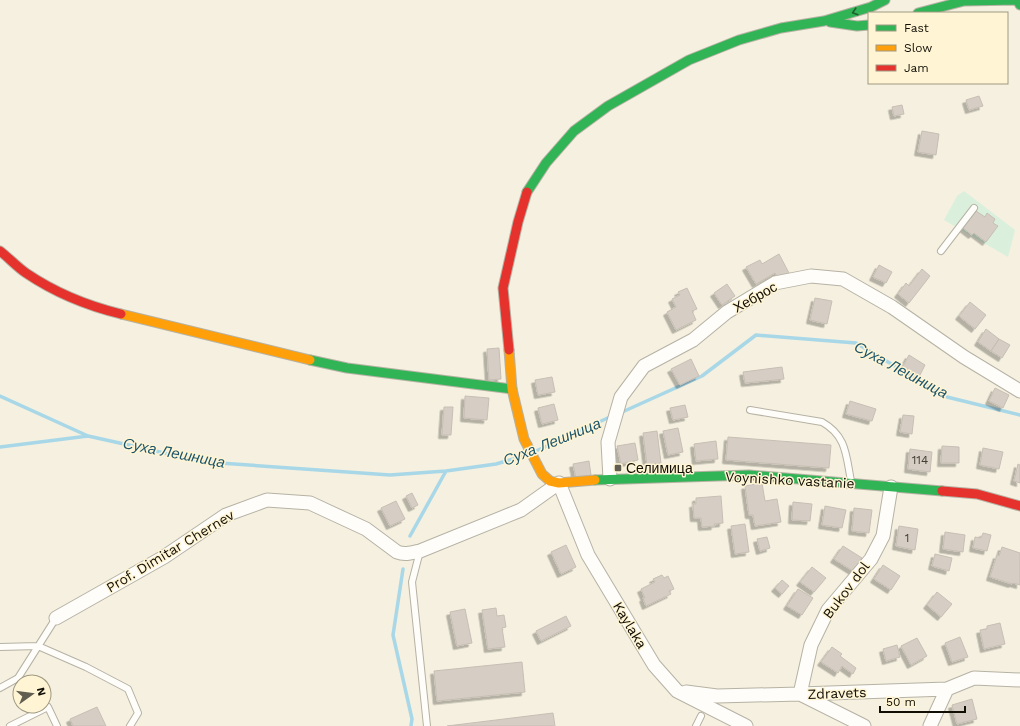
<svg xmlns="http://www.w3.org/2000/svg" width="1020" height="726" font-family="'Work Sans',sans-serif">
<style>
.green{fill:#dbf0dc}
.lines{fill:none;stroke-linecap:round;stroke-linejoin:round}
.stream{stroke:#a8d7e8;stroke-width:3.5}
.building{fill:#d6cec4;stroke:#c7beb4;filter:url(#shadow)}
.lane-casing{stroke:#b6b2a4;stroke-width:8}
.street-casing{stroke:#b6b2a4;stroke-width:15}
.fast-casing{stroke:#b6b2a4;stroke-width:11}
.slow-casing{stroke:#b6b2a4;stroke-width:11}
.jam-casing{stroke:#b6b2a4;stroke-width:11}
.lane{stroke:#fefdfa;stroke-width:6}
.street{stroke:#fefdfa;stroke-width:13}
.fast{stroke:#30b455;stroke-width:9}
.slow{stroke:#ff9f0a;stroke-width:9}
.jam{stroke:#e5322d;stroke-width:9}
.oneway{stroke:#20612c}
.poi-dot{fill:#615d51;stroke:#fff5d5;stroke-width:1.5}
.labels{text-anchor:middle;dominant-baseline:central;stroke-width:3;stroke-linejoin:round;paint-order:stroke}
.number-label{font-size:12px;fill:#423e34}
.street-label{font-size:14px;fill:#110e04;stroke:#fff5d5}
.poi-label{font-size:14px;fill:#110e04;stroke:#fff5d5;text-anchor:start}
.water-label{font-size:15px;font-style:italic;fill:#1c546a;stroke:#fff5d5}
</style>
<defs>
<filter id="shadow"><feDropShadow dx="-3.5" dy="3.5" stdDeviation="0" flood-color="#0004"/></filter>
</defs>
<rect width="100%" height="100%" fill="#f5f0df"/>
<path class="green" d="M964,191L1015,230L1008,257L944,220L957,196Z"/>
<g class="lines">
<path class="stream" d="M0,396L88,436
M620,413L702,376L756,335L856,343L947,397L1020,415
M0,447L88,436L205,462L390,475L446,471L496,464L527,455
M536,451L612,416
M410,536L446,471
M403,569L393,635L412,719L411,726"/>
</g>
<path class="building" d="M979,96L983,106L969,110L966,100Z
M902,105L904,114L894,116L892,107Z
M922,131L939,134L936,155L918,152Z
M976,211L985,217L987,213L995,219L993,223L998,226L986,242L974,233L972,235L963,228Z
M779,254L789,273L778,279L775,273L756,284L746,267L760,260L762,264Z
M879,265L892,272L886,283L873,277Z
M922,269L930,276L909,303L898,294L906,283L909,286Z
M727,284L735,296L722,305L714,293Z
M687,288L697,309L692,311L696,320L676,330L667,312L676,307L672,299L680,295L678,292Z
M815,298L832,301L827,324L810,320Z
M970,302L986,315L975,329L959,316Z
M986,329L999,339L991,351L978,342Z
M999,339L1010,345L1002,358L991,351Z
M499,348L501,379L489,380L487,349Z
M909,355L925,365L919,377L902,368Z
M691,359L699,376L680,385L671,369Z
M782,367L784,379L745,383L743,372Z
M552,377L555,392L538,395L535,380Z
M995,388L1009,395L1003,408L989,401Z
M465,396L489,398L487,420L464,418Z
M850,401L876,409L872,421L846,414Z
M554,404L558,420L542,424L538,408Z
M685,405L688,417L673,420L670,408Z
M444,407H453L451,435H442Z
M903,415L914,416L912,434L900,432Z
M678,428L683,452L668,455L663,431Z
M657,431L661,463L647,465L643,433Z
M728,437L831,445L829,468L726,460Z
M716,441L718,459L696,461L694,444Z
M635,443L638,460L621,464L617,446Z
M942,446L959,447V463H941Z
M983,448L1003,452L999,469L980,465Z
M910,449L932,452L930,472L908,469Z
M589,461L591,475L576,478L573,464Z
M1018,464L1020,465V483L1014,481Z
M762,483L765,501L777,499L781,522L755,526L753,515H749L745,486Z
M412,493L418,505L412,508L406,496Z
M721,496L723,523L714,524L715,526L702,527L701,518H694L693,504H696V498Z
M396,501L405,519L390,526L381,508Z
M793,502L812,504L810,521L792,520Z
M825,506L846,510L842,528L822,525Z
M854,508L872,510L869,533L852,531Z
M745,524L749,552L735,554L731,526Z
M899,526L918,529L915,550L896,546Z
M945,532L965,535L963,552L943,549Z
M983,533L991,535L987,551L973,548L975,537L981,538Z
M767,537L770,548L760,551L757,539Z
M566,545L576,567L561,574L551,552Z
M843,546L862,558L853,571L834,559Z
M1002,547L1020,553V585L1013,583L1012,584L990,577L997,555L999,556Z
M935,554L952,558L949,571L932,566Z
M883,565L900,576L891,590L874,579Z
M812,567L826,578L814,592L800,582Z
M662,575L664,578L668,576L674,589L669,591L671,594L646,606L643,598H645L641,589L655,582L653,579Z
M782,580L789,586L782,594L775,588Z
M798,589L813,598L802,615L787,606Z
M937,592L952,604L941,617L927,605Z
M496,608L497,616L504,615L506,627L502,628L505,647L488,649L482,610Z
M465,609L472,643L457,646L450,612Z
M566,616L571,626L541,641L536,631Z
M1000,623L1005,644L984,649L980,630L987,629V626Z
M960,637L968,657L952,662L945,643Z
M917,638L927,656L911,665L901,646Z
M897,645L900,657L886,661L883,649Z
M832,647L842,654L840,656L856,668L853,674L842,666L838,673L821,662Z
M522,662L525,692L437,701L434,671Z
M972,699L977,719L957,724L952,705Z
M97,707L106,726H73L70,719Z
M553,713L555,726H447Z"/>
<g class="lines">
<defs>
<path id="lane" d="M941,251L974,208
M750,410L822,422C847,436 846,456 851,481
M420,551L412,582L427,726
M0,647L38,646L86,667L128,689L138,713L130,726
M0,688L18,678L56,618
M10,726L48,707L57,726
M696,726L701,716"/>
<path id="street" d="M610,479L608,442L621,397L644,366L693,340L727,312L775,283L811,276L843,279L892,307L964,357L1020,391
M56,618L164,557L226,515L267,500L310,503L366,529L397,552C405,555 411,553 420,551L521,510L559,483L588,555L654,665L677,691L746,726
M686,692L717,696L800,694L947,689L974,678L1020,680
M864,726L800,694L811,645L828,610L871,559L883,536L891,487
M930,726L947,689"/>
<path id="fast" d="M1017,0L1020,5
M918,13L964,1L1017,0
M830,22L857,26L869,25
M527,192L546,163L574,131L608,106L689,60L739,40L781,28L824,21L871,7L885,0
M310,360L347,368L512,389
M595,480L749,475L942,491"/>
<path id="slow" d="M121,314L310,360
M509,350L512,389L524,439L542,474L550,481L559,483L595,480"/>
<path id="jam" d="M0,251C9,258 17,267 26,273C54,292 88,306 121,314
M509,350L503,288L518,222L527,192
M942,491L977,494L1020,506"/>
</defs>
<use href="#lane" class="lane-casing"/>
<use href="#street" class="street-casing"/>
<use href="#fast" class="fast-casing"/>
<use href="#slow" class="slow-casing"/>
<use href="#jam" class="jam-casing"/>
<use href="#lane" class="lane"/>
<use href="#street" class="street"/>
<use href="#fast" class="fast"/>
<use href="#slow" class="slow"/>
<use href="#jam" class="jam"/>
</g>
<defs><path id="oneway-chevron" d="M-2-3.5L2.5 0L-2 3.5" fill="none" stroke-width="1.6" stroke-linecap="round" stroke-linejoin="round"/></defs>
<use class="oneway" href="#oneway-chevron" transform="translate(855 12) rotate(163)"/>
<rect class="poi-dot" x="614" y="464" width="8" height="8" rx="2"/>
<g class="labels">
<g class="number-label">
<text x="920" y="460">114</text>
<text x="907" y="538">1</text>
</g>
<g class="street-label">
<text transform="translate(755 297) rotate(-29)">Хеброс</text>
<text transform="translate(790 480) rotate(3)">Voynishko vastanie</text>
<text transform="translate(170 551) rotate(-31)">Prof. Dimitar Chernev</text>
<text transform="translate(846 590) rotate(-53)">Bukov dol</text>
<text transform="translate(630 625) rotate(59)">Kaylaka</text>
<text transform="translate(837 693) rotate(-2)">Zdravets</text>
</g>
<g class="poi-label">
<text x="626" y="468">Селимица</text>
</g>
<g class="water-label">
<text transform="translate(901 370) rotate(28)">Суха Лешница</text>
<text transform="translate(552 442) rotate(-22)">Суха Лешница</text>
<text transform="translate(174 453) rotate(11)">Суха Лешница</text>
</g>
</g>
<rect x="868" y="12" width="140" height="72" fill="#fff5d5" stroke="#a09981"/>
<rect x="876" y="25" width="20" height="6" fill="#30b455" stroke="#a09981"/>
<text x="904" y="32" font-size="12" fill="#110e04">Fast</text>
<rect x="876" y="45" width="20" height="6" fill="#ff9f0a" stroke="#a09981"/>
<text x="904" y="52" font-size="12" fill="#110e04">Slow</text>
<rect x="876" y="65" width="20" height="6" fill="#e5322d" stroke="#a09981"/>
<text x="904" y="72" font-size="12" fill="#110e04">Jam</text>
<g transform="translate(32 694) rotate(76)"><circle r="19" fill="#fff5d5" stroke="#a09981"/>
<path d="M0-3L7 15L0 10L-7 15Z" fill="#615d51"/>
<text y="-6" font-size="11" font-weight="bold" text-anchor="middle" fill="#110e04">N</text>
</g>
<path d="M880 706v6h85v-6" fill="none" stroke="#110e04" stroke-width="2"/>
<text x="886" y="706" font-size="12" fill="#110e04" stroke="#fff5d5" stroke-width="3" paint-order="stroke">50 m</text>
</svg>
